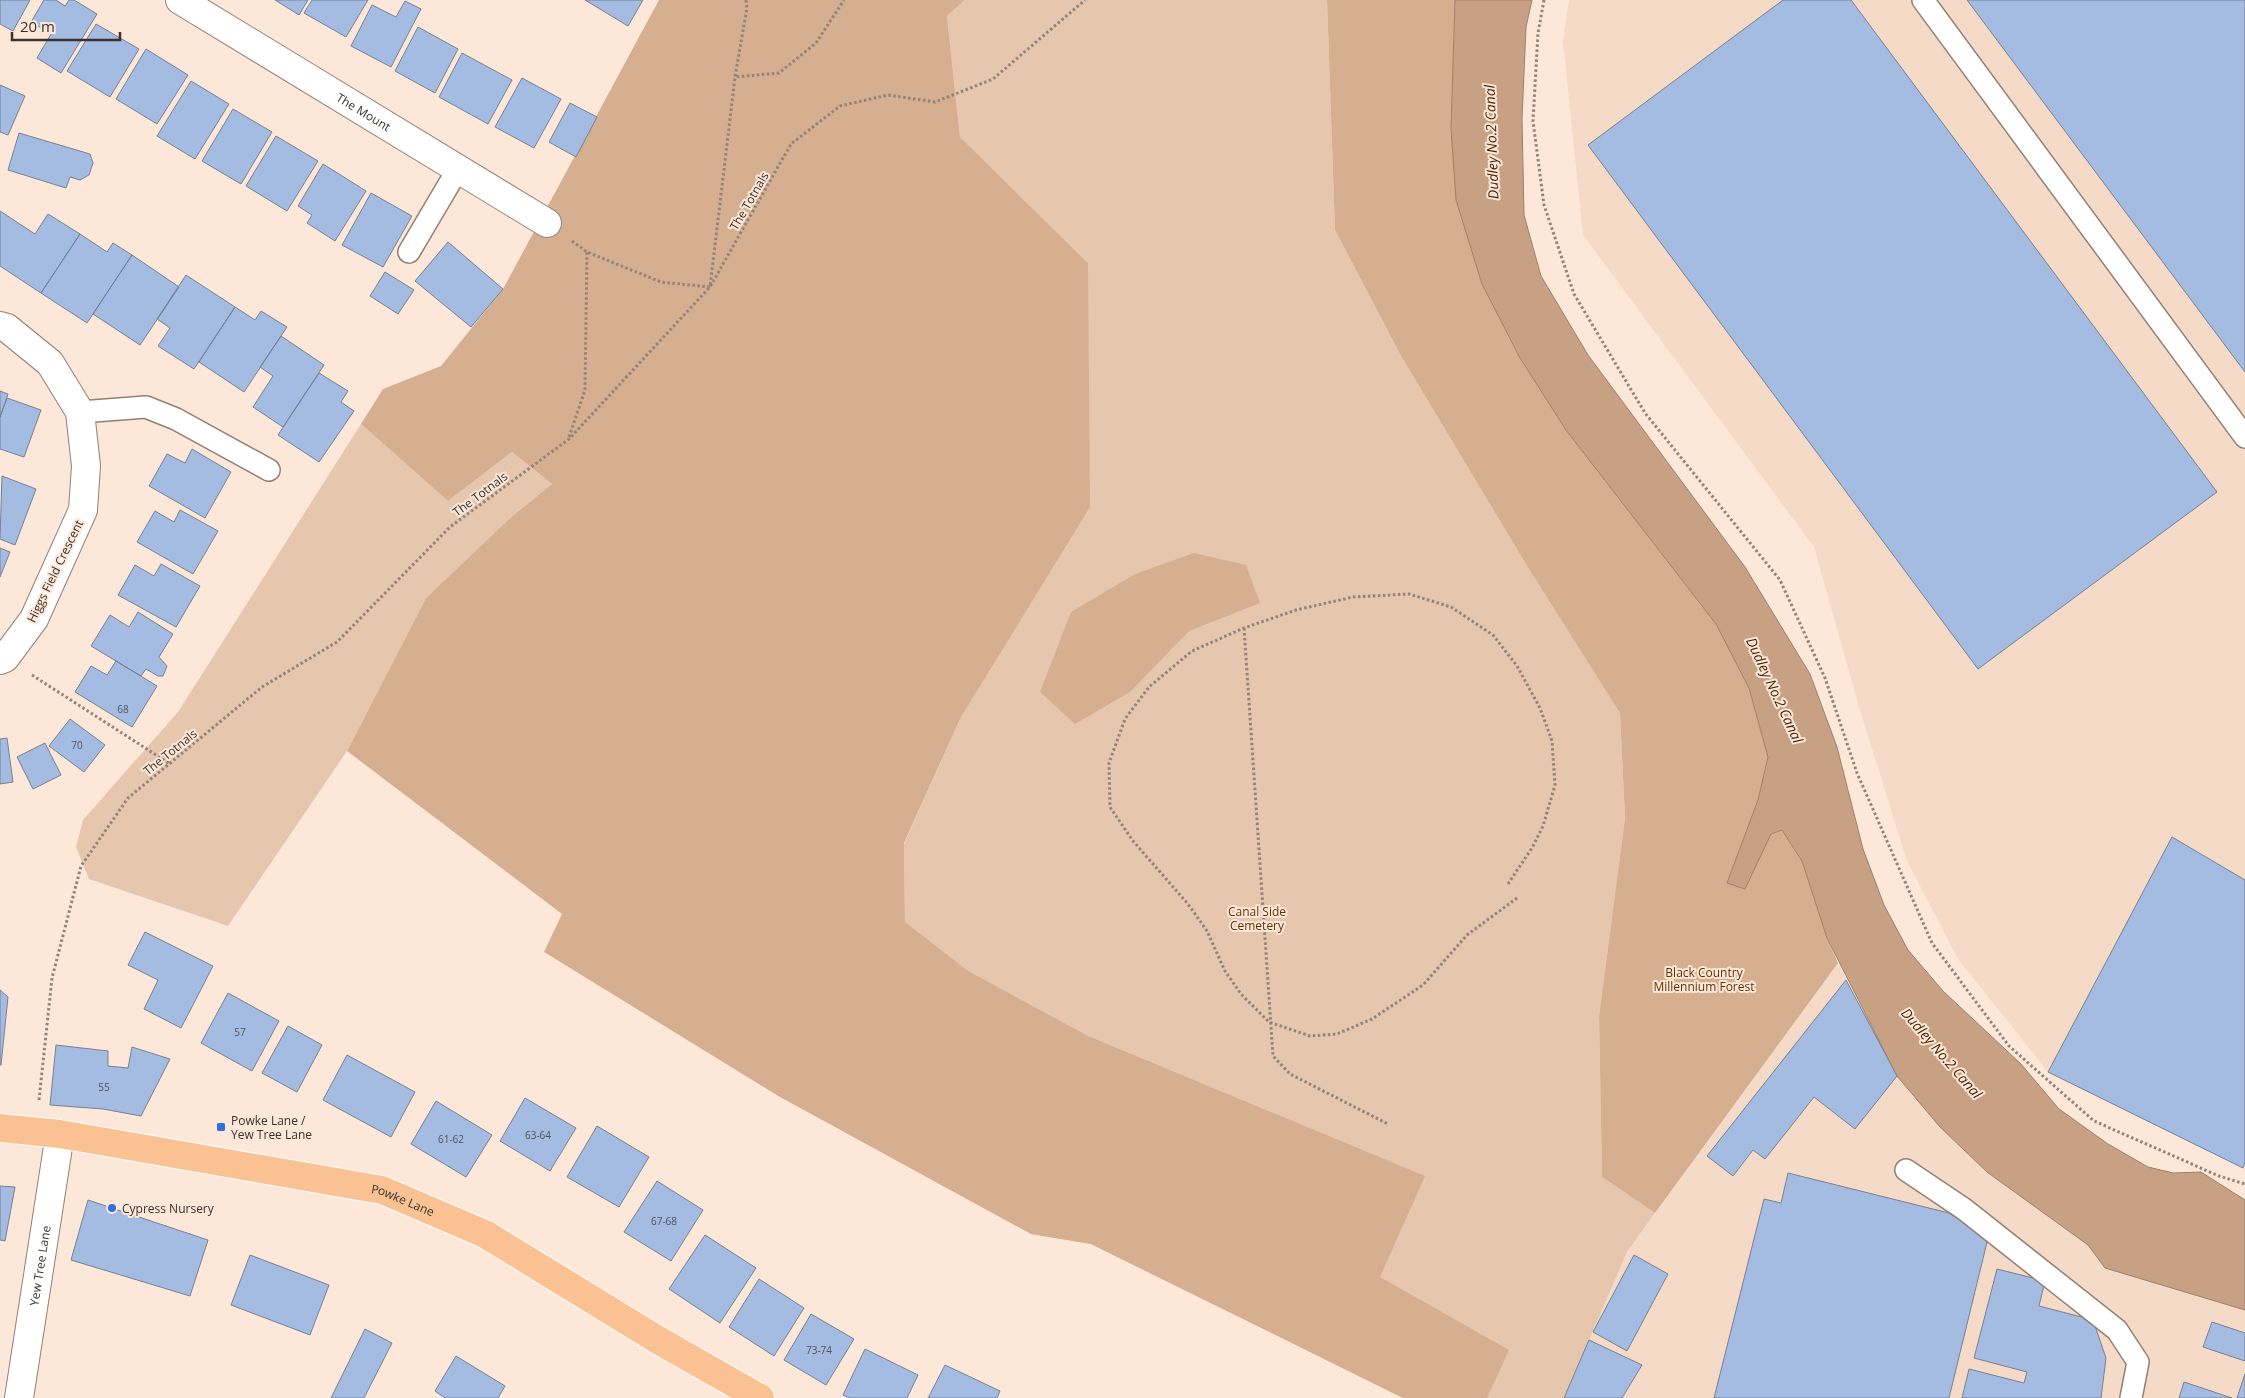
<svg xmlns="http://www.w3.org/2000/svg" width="2245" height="1398" font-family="'Open Sans',sans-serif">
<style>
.built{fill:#f5dbc7}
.green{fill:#e7c6ae}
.forest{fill:#d6af91}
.water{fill:#c8a184;stroke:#9d806a}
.building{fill:#a4bbe2;stroke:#768193}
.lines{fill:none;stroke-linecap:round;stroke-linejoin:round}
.lane-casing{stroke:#938073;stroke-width:24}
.street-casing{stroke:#938073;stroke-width:30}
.primary-casing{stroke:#fff;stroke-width:30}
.path{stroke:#92847a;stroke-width:3;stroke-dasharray:2.5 2.5;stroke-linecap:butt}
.lane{stroke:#fff;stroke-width:21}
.street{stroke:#fff;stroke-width:28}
.primary{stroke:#fac192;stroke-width:28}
.poi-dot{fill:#346fdd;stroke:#fce7d8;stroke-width:2}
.labels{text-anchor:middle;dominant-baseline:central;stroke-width:4;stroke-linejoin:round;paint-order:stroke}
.number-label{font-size:10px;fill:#54545a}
.street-label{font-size:12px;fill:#3a322c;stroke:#fce7d8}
.park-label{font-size:12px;fill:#643200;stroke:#fce7d8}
.poi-label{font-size:12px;fill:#3a322c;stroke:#fce7d8;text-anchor:start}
.water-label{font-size:14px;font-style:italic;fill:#441f00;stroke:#fce7d8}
</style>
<rect width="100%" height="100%" fill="#fce7d8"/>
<path class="built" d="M1569,0H2245V1169L2048,1072L1958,959L1907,861L1859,707L1814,547L1583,235L1563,41Z
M1838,963L1897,1076L1940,1127L1987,1172L2088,1245L2105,1268L2245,1310V1398H1564L1627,1252Z"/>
<path class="green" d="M965,0H1327L1335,230L1401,356L1524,561L1620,712L1625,818L1599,1016L1602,1177L1655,1213L1627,1252L1564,1398H1403L1091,1244L1031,1234L905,922L904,844L961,717L1088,263L960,137L947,16Z
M361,424L448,501L512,452L552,484L510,518L426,598L347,751L228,926L89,879L76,847L83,820L178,712Z"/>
<path class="forest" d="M659,0H965L947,16L960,137L1088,263L1090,507L961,717L904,843L905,922L968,971L1088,1036L1425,1176L1380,1277L1509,1350L1487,1398H1403L1091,1244L1031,1234L780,1097L544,952L562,914L347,751L426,598L510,518L552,484L512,452L448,501L361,424L383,389L441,366L503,289Z
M1327,0H1455L1451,128L1482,284L1520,358L1566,430L1716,624L1749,688L1768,757L1758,800L1745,888L1771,834L1782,830L1802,861L1827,938L1838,963L1655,1213L1602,1177L1599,1016L1625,818L1620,713L1524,561L1401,356L1335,230Z
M1194,553L1246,565L1260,603L1189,631L1130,692L1075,724L1040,692L1071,612L1135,574Z"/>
<path class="water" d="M1455,0H1532L1526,27L1522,119L1524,215L1541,276L1588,355L1745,567L1810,674L1837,747L1863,849L1884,905L1908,950L1943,991L2021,1064L2059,1109L2108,1144L2148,1167L2173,1173L2201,1172L2245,1200V1310L2105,1268L2088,1245L1987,1172L1940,1127L1897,1076L1827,938L1802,861L1782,830L1771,834L1745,889L1727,883L1758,800L1768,757L1749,688L1716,624L1566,430L1520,358L1482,284L1456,200L1451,128Z"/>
<path class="building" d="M0,0H30L13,31L0,24Z
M44,0H56L65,6L69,0H74L97,14L61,73L37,58L51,34L31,22Z
M275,0H308L299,15Z
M312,0H368L346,37L304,13Z
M585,0H643L628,26Z
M1783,0H1851L2217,492L1978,669L1588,145Z
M1967,0H2245V372Z
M405,1L421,9L391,67L351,46L372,5L396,17Z
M96,24L139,49L110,97L67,71Z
M418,27L458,49L435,93L395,71Z
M146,49L188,75L157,124L116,99Z
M462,53L512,80L488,124L439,97Z
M522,78L561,99L534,148L495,127Z
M191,81L229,104L195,159L157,136Z
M0,85L25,96L8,135L0,132Z
M570,103L597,117L576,157L549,142Z
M233,109L272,132L241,184L202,161Z
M19,133L90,154L93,163L89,175L80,180L70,177L66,188L8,170Z
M276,136L318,161L287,211L246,186Z
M323,164L366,191L335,241L307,223L312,215L298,206Z
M371,193L412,216L383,267L342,245Z
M0,211L35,234L48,214L80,234L41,293L0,266Z
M80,234L107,252L113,243L132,255L87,323L41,293Z
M448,242L503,289L471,327L415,281Z
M132,255L179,287L140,345L93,314Z
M385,272L414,290L398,314L370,296Z
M186,275L235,307L194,369L158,346L170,328L157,319Z
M235,307L255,320L261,311L287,327L244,392L199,362Z
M281,336L324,365L283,427L253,407L273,376L260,367Z
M319,373L348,391L341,402L354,411L319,462L278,435Z
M0,391L8,394L0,417Z
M7,398L41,410L24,457L0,449V417Z
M192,449L231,472L205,518L149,486L167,454L185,463Z
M2,476L36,489L15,545L0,539Z
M180,510L218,531L193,574L137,542L155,511L174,522Z
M0,548L10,552L0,577Z
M161,564L200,586L176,627L118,595L135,565L154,576Z
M138,612L173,634L159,657L167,666L163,676H158L146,669L141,676L91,646L110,615L129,627Z
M116,661L157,686L132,727L75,692L91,666L107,675Z
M70,719L105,745L84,772L49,746Z
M7,738L13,782L0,784V739Z
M45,743L61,775L33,789L17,757Z
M2172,837L2245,880V1162L2243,1168L2048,1072Z
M145,932L213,966L181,1028L144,1009L158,980L128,965Z
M1846,980L1897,1076L1855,1129L1814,1097L1765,1159L1753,1150L1733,1176L1707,1156Z
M0,990L8,997L1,1065H0Z
M228,993L279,1021L252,1071L201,1043Z
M288,1026L322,1045L297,1092L262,1073Z
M56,1045L108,1051V1066L128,1068L132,1047L170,1059L141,1116L103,1109L50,1105Z
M347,1055L415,1092L391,1137L323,1100Z
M525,1098L576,1128L550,1171L500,1141Z
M436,1101L492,1135L466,1177L411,1144Z
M597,1126L649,1157L619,1207L567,1177Z
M1788,1173L1949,1213L1988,1238L1949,1398H1714L1764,1199L1781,1203Z
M657,1181L703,1210L671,1261L624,1232Z
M0,1186L15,1187L5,1241L0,1240Z
M88,1200L208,1240L190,1296L71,1260Z
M705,1235L756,1268L720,1323L669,1289Z
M250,1255L329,1285L310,1335L231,1305Z
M1634,1255L1668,1274L1627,1351L1593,1332Z
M1997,1269L2045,1281L2039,1306L2093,1320L2106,1358L2101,1398H1962L1969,1369L2024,1383L2027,1372L1974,1358Z
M759,1279L804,1308L774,1356L729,1327Z
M811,1314L854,1339L826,1385L784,1360Z
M2212,1322L2245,1333V1361L2203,1347Z
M365,1329L392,1343L364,1398H331Z
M1589,1340L1642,1365L1622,1398H1564Z
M865,1349L918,1375L907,1398H850L843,1395Z
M456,1356L505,1386L498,1398H445L435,1391Z
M945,1365L1000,1391L997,1398H928Z
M2245,1374V1398H2237Z
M2184,1382L2232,1398H2179Z"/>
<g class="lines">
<defs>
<path id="lane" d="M1923,0L2245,437
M409,252L458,169
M80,412L146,407L176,419L269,470
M1906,1170L1964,1209L2117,1330L2138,1362L2131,1398"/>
<g id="street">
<path id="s1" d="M180,0L547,223"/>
<path d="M0,326L7,328L50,363L80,412L86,466L83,510L34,619L5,658L0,660"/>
<path id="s2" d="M19,1398L60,1134"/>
</g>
<g id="primary">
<path id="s3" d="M0,1128L60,1134L382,1190L485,1234L658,1340L760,1398"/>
</g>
</defs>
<use href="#lane" class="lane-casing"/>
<use href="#street" class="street-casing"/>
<use href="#primary" class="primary-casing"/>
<path class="path" d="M746,0L747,8L735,77L779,73L816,43L844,0
M1544,0L1538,33L1533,121L1544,205L1574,294L1645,413L1780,580L1825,678L1857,773L1932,943L2009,1046L2094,1121L2219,1176L2245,1184
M572,241L587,252L661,282L710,287L735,77
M569,437L585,390L587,252
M1244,628L1273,1056L1290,1074L1388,1124
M32,675L170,764
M1508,884L1532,848L1543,826L1555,785L1552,741L1540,708L1517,666L1493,635L1451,607L1409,594L1353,597L1296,610L1244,628L1192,651L1149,687L1125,719L1109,763L1110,807L1133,841L1188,904L1207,931L1225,971L1241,994L1269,1022L1310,1036L1337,1034L1372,1019L1423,985L1467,935L1517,898
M39,1100L52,978L81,866L128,798L262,687L337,642L450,527L569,439L710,287L791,144L840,106L888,95L935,102L993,79L1085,0"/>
<use href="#lane" class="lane"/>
<use href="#street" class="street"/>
<use href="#primary" class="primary"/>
</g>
<g class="poi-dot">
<rect x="216" y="1122" width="10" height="10" rx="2.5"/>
<circle cx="112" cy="1208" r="5"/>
</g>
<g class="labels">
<g class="number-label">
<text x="123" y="709">68</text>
<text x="77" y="745">70</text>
<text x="240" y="1032">57</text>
<text x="104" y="1087">55</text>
<text x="538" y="1135">63-64</text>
<text x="451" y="1139">61-62</text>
<text x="664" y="1221">67-68</text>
<text x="819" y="1350">73-74</text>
</g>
<g class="street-label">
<text stroke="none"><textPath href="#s1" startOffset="215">The Mount</textPath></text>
<text transform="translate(749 201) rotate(-60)">The Totnals</text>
<text transform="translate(480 494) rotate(-37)">The Totnals</text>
<text transform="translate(55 571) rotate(-64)">Higgs Field Crescent</text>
<text transform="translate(170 752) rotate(-39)">The Totnals</text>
<text stroke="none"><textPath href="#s3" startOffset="410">Powke Lane</textPath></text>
<text stroke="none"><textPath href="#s2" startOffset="134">Yew Tree Lane</textPath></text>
</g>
<g class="park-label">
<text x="1257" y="911">Canal Side<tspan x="1257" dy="14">Cemetery</tspan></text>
<text x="1704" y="972">Black Country<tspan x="1704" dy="14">Millennium Forest</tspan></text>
</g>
<g class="poi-label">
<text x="231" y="1120">Powke Lane /<tspan x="231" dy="14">Yew Tree Lane</tspan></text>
<text x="122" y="1208">Cypress Nursery</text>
</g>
<g class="water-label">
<text transform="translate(1491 142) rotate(-92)">Dudley No.2 Canal</text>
<text transform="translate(1775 690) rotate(65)">Dudley No.2 Canal</text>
<text transform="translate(1942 1053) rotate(49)">Dudley No.2 Canal</text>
</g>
</g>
<path d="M12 32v8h108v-8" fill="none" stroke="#3a322c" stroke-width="2.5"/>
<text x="20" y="32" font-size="15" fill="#3a322c" stroke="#fce7d8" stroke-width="4" paint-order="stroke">20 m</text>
</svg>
